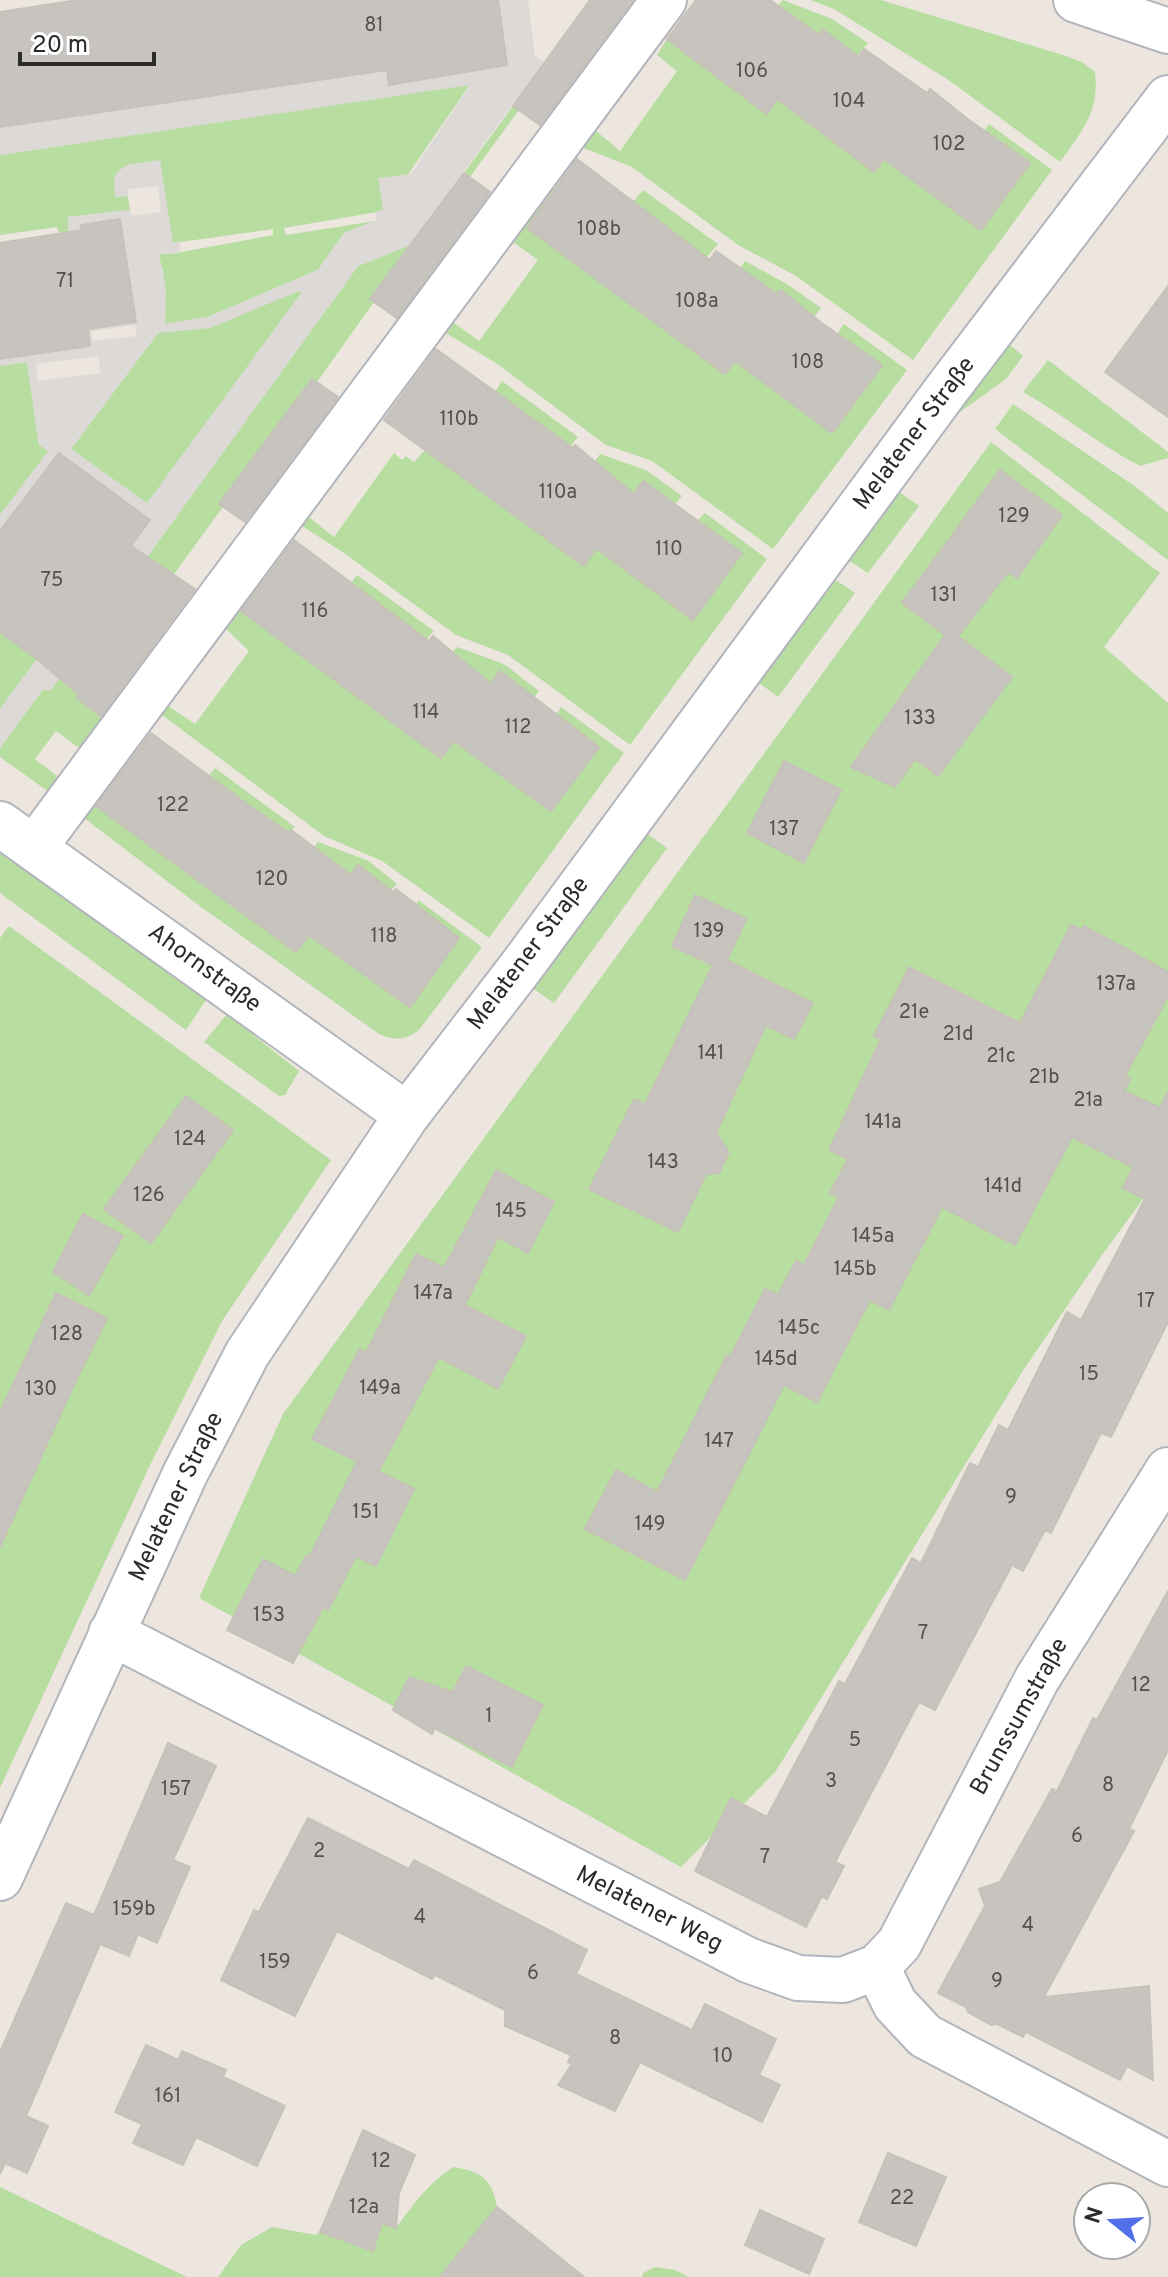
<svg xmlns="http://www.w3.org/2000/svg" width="1168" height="2277" font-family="Overpass,sans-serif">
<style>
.green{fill:#b7dda1}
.plaza{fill:#dcd9d6;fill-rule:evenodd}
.building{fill:#c7c3be;stroke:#c7c2b9;stroke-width:2}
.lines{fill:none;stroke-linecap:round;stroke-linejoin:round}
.minor-casing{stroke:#b3b5bd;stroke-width:48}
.secondary-casing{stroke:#b3b5bd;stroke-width:48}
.minor{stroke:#fff;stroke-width:44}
.secondary{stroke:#fff;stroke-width:44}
.labels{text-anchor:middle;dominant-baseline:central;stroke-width:6;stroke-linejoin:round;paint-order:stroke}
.number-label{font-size:20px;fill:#525150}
.street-label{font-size:24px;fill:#2b2b2b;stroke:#fff}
</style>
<rect width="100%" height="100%" fill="#ece6df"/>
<path class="green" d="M783,0L832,19L868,43L857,56L823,30L812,44L771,14Z
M811,0H881L1063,55L1082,62L1095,72C1100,111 1082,131 1060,162L950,81L834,9Z
M667,39L766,114L777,99L874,171L884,159L981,229L1030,163L984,131L989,124L1052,170L913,360L796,276L738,245L632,167L576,145L590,126L620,151L677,71L657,55Z
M470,84L383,211L284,228L286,235L375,221L344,233L318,270L208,317L165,324L163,271L158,253L171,254L273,235V229L173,243L159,161L127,165L115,197L128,196L130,210L68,217V233L59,234L57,227L0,235V155Z
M513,106L519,110L470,177L464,173Z
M548,184L554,189L527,228L725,374L735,361L832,432L881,365L837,334L844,324L907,370L773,549L652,461L606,445L496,363L442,331L450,320L479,341L538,260L509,239Z
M643,190L718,244L706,258L631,204Z
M410,245L370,299L374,302L317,382L311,379L220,504L223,507L174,574L170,572L77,697L106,720L82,750L56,731L35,759L65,782L56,797L0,757V748L43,689L50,691L358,266Z
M745,261L787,284L821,308L814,317L770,304L734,279Z
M300,291L302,292L147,504L71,449L158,333Z
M1010,345L1023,356L1006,379L953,417Z
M1048,360L1168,452V458L1140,466C1099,445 1064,415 1023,392Z
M27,362L39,445L49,451L0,515V366Z
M502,381L578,437L569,448L495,392Z
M1013,404L1136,487L1168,513V560L995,429Z
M991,442L1160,573L1104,647L1168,703V1165L1102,1255L1024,1369L776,1771L681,1867L199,1598L283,1414Z
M426,449L583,565L596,548L693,620L742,553L697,521L705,513L767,559L630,745L508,655L456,635L344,553L299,524L306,515L334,537L394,453L402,460L406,456L414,462Z
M600,454L646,470L682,496L675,504L643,482L634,494L592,465Z
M899,492L919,506L868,573L847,559Z
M357,575L434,631L427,639L351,583Z
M833,578L855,593L778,697L758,682Z
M238,610L441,757L454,741L551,811L598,747L556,715L561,707L624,753L489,938L382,861L324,836L162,715L167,705L195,724L249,651L225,628Z
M0,632L37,659L0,709Z
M457,647L504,664L539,691L534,697L500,671L490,686L449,656Z
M215,768L295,827L288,834L208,777Z
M91,800L295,951L309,935L409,1006L415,907L418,900L482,947L419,1030C407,1040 393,1041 379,1034L201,907L80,815Z
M646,833L667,848L554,1003L532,988Z
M318,842L369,861L397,884L391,890L358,865L347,879L311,851Z
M0,846L206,1000L186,1030L0,893Z
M9,926L331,1160L222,1321L149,1467L0,1788V938Z
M227,1014L299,1071L285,1095L279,1096L204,1042Z
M453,2167C480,2171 492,2178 497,2207L440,2277H218L241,2245L272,2227L316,2235L320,2232L372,2250L382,2223L396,2228C412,2205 430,2182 453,2167Z
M0,2187L187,2277H0Z
M655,2267L675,2270L689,2277H642L643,2273Z"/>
<path class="plaza" d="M498,0H528L535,56L544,62L410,245L358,266L50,691L43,689L0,748V709L37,659L44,664L149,520L59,453L0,531V515L48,451L39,445L27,362L0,366V359L89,346L88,329L135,321L120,219L82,225L83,236L68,233V217L130,210L131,216L161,212L158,186L128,189V196L115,197L114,179L117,172L127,165L160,160L173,242H179L181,251L171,254H159L166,289L165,324L208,317L318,270L344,233L377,220L375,212L383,210L378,178L411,174L470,85L0,155V127L127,108L384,51L390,85L507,66ZM299,291L302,292L147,503L71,449L158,333L210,328ZM135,325L137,336L93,341L91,331ZM99,356L100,373L38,381L36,364Z"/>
<path class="building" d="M78,0H498L507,65L389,85L387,70L0,127V12Z
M590,0H633L540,125L513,106Z
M696,0H770L819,35L823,30L859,57L864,49L927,93L930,89L969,120L1030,163L981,230L884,159L874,172L777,99L767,114L667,39Z
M577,159L710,260L716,251L777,294L781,290L823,324L882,365L832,433L735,361L725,374L527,228Z
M464,173L490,192L397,318L370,299Z
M120,219L136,322L88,329L90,346L0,359V243L82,230L81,225Z
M1168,286V417L1105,372Z
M436,349L573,448L575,445L634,494L643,481L742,553L693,620L596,548L584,566L384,420Z
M312,379L338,397L245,522L219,504Z
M59,453L150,520L131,546L195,589L101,716L77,698L79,695L37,659L0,632V531Z
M1000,470L1062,515L1017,578L1008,572L958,636L1012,677L938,776L915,759L895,787L851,767L945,635L902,603Z
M294,540L429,641L433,636L491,684L500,671L599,747L551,811L454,741L441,758L241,611Z
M151,733L251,807L289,833L291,830L351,875L358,865L393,892L396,889L459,938L410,1007L309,935L296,952L96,806Z
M784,761L841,790L804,863L747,833Z
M695,895L746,919L727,960L813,1003L794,1039L766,1025L716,1133L729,1152L719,1173L706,1174L678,1232L589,1189L634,1099L645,1104L713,965L672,946Z
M1071,925L1082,930L1084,926L1168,972V996L1125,1076L1130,1079L1124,1091L1160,1108L1168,1092V1322L1111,1437L1101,1433L1051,1533L1045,1530L1023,1571L1012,1565L935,1710L919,1702L835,1862L844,1866L827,1899L822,1896L806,1927L695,1871L731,1798L767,1817L839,1681L845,1684L912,1558L921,1563L970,1463L978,1467L999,1425L1008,1430L1067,1312L1081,1320L1145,1199L1123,1188L1133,1167L1072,1137L1015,1245L942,1207L889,1310L870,1300L817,1402L784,1385L685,1580L585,1529L616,1470L657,1492L727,1355L730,1357L765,1289L778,1295L796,1261L804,1265L839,1197L830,1193L848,1159L829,1150L881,1039L874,1036L909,967L1020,1023Z
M186,1096L233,1130L151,1243L104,1209Z
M496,1170L554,1202L528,1253L498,1237L465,1305L526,1336L498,1389L439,1357L378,1472L312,1439L360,1349L366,1353L416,1254L444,1268Z
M83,1214L123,1236L89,1295L53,1272Z
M56,1293L107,1318L77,1378L0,1547V1412Z
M357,1461L414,1489L376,1566L356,1556L328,1610L323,1607L293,1663L227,1630L263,1559L295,1576L307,1555L310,1556Z
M1168,1591V1750L1129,1829L1134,1831L1044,1997L1149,1986L1153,2080L1127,2066L1120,2080L1026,2032L1023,2037L997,2024L991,2025L968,2012L966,2007L938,1993L985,1906L979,1889L1000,1882L1052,1789L1057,1791L1093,1718L1097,1720Z
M466,1666L543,1705L512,1767L435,1728L432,1734L393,1710L409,1677L453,1692Z
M168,1743L216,1766L173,1860L190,1867L157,1943L138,1934L129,1956L100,1944L26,2116L48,2126L27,2173L5,2163L0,2174V2052L66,1903L94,1915Z
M308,1818L409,1869L414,1860L587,1950L576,1974L692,2030L705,2004L776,2039L759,2075L780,2085L762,2122L640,2062L615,2111L558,2085L572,2064L568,2062L571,2055L505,2026V2010L435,1975L432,1979L337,1931L295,2016L221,1980L254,1910L259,1912Z
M146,2045L178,2060L182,2051L226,2070L223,2077L285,2106L257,2166L196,2137L183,2165L133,2143L142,2124L115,2112Z
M363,2130L415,2155L399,2193L396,2228L382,2223L373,2251L320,2232Z
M888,2153L946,2177L916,2246L859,2222Z
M497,2207L584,2277H440Z
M760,2210L824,2239L809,2274L745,2245Z"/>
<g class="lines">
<defs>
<path id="minor" d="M0,824L407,1115
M34,848L664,0
M111,1633L748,1960L798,1978L843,1980L877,1967L895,2004L925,2036L1168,2164
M0,1878L185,1474L247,1354L407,1115L521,967L947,389L1168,98
M877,1967L899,1944L1037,1679L1168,1470"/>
<path id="secondary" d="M1076,0L1168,31"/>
</defs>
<use href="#minor" class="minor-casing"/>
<use href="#secondary" class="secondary-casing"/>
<use href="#minor" class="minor"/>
<use href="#secondary" class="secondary"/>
</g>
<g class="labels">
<g class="number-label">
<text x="374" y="26">81</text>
<text x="752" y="72">106</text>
<text x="849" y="102">104</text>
<text x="949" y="145">102</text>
<text x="599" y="230">108b</text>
<text x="65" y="282">71</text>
<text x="697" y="302">108a</text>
<text x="808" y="363">108</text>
<text x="459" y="420">110b</text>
<text x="558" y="493">110a</text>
<text x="1014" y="517">129</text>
<text x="669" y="550">110</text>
<text x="52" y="581">75</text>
<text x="944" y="596">131</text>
<text x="315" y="612">116</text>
<text x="426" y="713">114</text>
<text x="920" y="719">133</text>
<text x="518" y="728">112</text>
<text x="173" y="806">122</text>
<text x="784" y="830">137</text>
<text x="272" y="880">120</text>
<text x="709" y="932">139</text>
<text x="384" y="937">118</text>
<text x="1116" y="985">137a</text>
<text x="914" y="1013">21e</text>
<text x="958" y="1035">21d</text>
<text x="711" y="1054">141</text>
<text x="1001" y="1057">21c</text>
<text x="1044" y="1078">21b</text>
<text x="1088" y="1101">21a</text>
<text x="883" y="1123">141a</text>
<text x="190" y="1140">124</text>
<text x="663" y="1163">143</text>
<text x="1003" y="1187">141d</text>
<text x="149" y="1196">126</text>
<text x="511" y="1212">145</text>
<text x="873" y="1237">145a</text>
<text x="855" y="1270">145b</text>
<text x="433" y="1294">147a</text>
<text x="1146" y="1302">17</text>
<text x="799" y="1329">145c</text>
<text x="67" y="1335">128</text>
<text x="776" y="1360">145d</text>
<text x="1089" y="1375">15</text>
<text x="380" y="1389">149a</text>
<text x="41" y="1390">130</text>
<text x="719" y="1442">147</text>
<text x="1011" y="1498">9</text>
<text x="366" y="1513">151</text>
<text x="650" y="1525">149</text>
<text x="269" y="1616">153</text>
<text x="923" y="1634">7</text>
<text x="1141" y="1686">12</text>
<text x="489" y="1717">1</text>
<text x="855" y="1741">5</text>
<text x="831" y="1782">3</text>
<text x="1108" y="1786">8</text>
<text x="176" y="1790">157</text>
<text x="1077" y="1837">6</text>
<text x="319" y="1852">2</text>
<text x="765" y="1858">7</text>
<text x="134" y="1910">159b</text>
<text x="420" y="1918">4</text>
<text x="1028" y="1926">4</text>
<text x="275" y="1963">159</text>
<text x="533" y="1974">6</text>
<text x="997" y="1982">9</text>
<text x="615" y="2039">8</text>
<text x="723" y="2057">10</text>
<text x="168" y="2097">161</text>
<text x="381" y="2162">12</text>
<text x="902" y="2199">22</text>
<text x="364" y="2208">12a</text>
</g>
<g class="street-label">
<text transform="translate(915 434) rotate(-53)">Melatener Straße</text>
<text transform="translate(529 954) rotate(-53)">Melatener Straße</text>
<text transform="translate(204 969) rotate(36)">Ahornstraße</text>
<text transform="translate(177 1497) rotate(-64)">Melatener Straße</text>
<text transform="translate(1020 1717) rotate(-61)">Brunssumstraße</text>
<text transform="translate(649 1910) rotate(27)">Melatener Weg</text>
</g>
</g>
<g transform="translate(1112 2221) rotate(288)"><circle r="38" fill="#ffffff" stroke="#aaaaaa" stroke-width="2"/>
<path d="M0-6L14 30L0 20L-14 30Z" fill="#506fe8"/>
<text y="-12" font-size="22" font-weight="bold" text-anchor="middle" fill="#2b2b2b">N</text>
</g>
<path d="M20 52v12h134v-12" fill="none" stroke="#2b2b2b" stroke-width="4"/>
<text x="32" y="52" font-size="24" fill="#2b2b2b" stroke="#ffffff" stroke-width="6" paint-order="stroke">20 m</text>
</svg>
